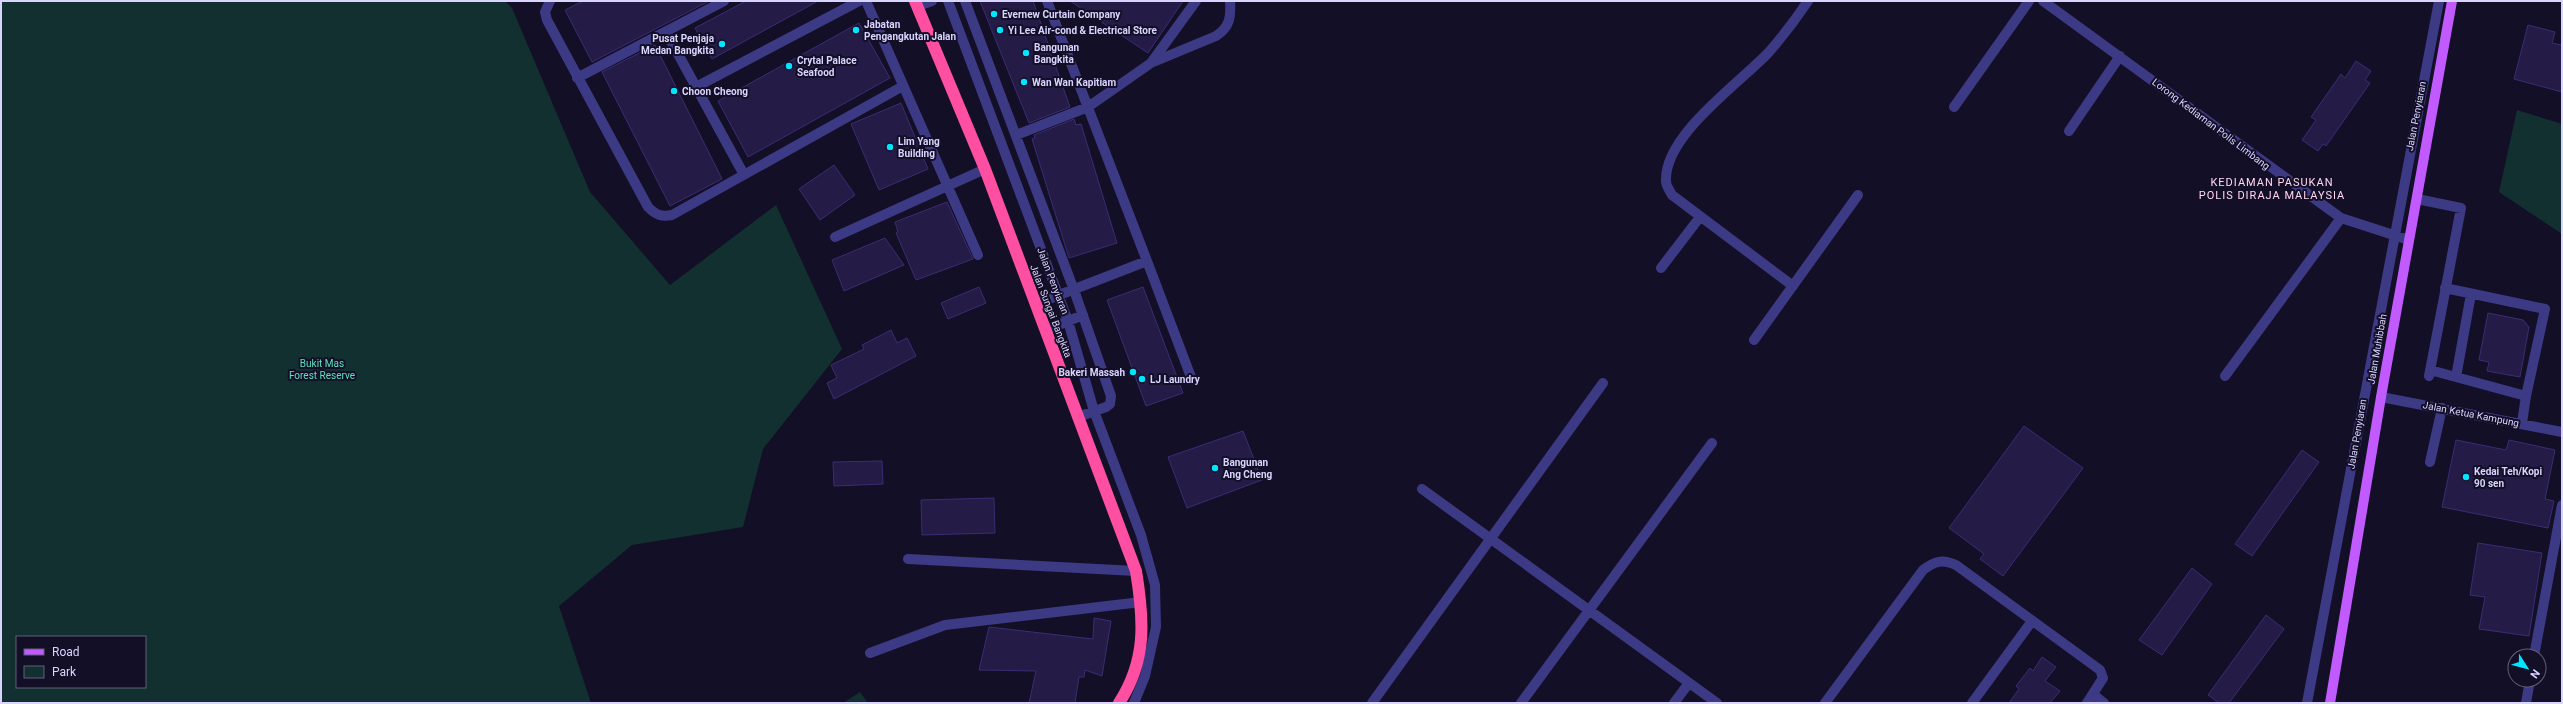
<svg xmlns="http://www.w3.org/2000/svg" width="2563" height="704" font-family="Roboto,sans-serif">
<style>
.green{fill:#12302f;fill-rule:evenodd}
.building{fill:#241b47;stroke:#3b2d73}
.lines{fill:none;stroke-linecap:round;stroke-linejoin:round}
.minor{stroke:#3d3a85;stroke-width:10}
.major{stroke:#c25bff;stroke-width:10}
.highway{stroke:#ff4fa3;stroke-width:12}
.poi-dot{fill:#00e5ff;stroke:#130f26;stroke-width:1.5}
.labels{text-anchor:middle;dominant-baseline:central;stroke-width:4;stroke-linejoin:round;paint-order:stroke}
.poi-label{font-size:10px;font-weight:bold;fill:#d9d4ff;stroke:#130f26;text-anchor:start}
.street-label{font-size:10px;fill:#d9d4ff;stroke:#130f26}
.park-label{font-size:10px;fill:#5fe0c0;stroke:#130f26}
.neighbourhood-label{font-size:11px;letter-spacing:1px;fill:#ffd6f0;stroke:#130f26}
</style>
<rect width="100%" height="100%" fill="#130f26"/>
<path class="green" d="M1,1H505L512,8L590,192L670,285L776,205L842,349L763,449L743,527L632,545L559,606L591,703H1ZM17,637H145V687H17Z
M2517,110L2562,124V234L2499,192Z
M860,692L868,703H843Z"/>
<path class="building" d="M583,1H709L592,62L565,10Z
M746,1H818L712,59L695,28Z
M980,1H1033L1070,107L1029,123Z
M1070,1H1183L1148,53Z
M859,23L890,78L748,157L718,101Z
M2528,25L2555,32L2552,43L2562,45V92L2514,79Z
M655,45L722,179L670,206L602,72Z
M2356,61L2371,71L2365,80L2370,83L2326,146L2323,144L2318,151L2302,140L2316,120L2311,117L2341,74L2345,78Z
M901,103L928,169L879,190L851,124Z
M1074,119L1076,125L1081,124L1117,243L1069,258L1032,139L1035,138L1034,135Z
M834,165L855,195L820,220L799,189Z
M947,202L973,259L916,280L896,233L898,232L895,222Z
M885,238L904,265L844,291L832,260Z
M979,287L986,303L948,319L941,303Z
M1143,287L1183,393L1146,406L1107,300Z
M2488,313L2523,320L2529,327L2520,377L2487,371L2489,362L2479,360Z
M891,330L897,343L907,338L916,356L834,399L827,383L837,378L831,365L864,349L862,345Z
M2024,426L2083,468L2003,576L1980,559L1984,554L1949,528Z
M1243,431L1262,480L1187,508L1168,457Z
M2456,440L2506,450L2509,440L2555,450L2545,499L2554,501L2548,528L2442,507Z
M2302,450L2319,462L2252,556L2235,544Z
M882,461L883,484L834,486L833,462Z
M994,498L995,533L922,535L921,500Z
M2478,543L2542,553L2529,636L2479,629L2485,597L2470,595Z
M2192,568L2212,584L2162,655L2139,640Z
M2266,615L2284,629L2229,703H2219L2208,695Z
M1094,618L1111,621L1102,676L1085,670L1084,677H1079L1075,703H1029L1036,671L979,670L989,627L1093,639Z
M2042,657L2056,667L2045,681L2060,691L2050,703H2009L2019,689L2016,686L2030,668L2033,671Z"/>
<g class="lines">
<path class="minor" d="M550,1L545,12L547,20L648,207C656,215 661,217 672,215L903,86
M866,1L978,255
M948,1L1068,321L1094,411L1141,535L1155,585L1156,627L1145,676L1134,703
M965,1L1074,290L1111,396L1110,404L1106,407L1078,417
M2043,1L2341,218L2409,240
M918,6L932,1
M666,32L743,173
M1151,63L1196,1
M577,78L724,1
M696,87L859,1
M1954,107L2029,1
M2069,131L2120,56
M1016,135L1088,107L1151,63L1216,36C1230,27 1231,17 1230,1
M2417,199L2461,208L2429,376
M835,237L985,169
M1147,261L1191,377
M1661,268L1700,217
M1793,286L1672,195C1670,191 1666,186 1666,181C1664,135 1740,83 1769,52C1783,36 1796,19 1808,1
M1036,304L1147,261L1047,1
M1046,330L1083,315
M1754,340L1858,195
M2430,370L2526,396L2545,309L2445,288
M2225,376L2341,218
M2456,377L2471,294
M2381,397L2562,432
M2522,423L2526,396
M2430,462L2442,408
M1422,489L1717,703
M908,559L1136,571
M870,653L945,625L1141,602
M2534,656L2562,505
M2093,694L2104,703
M1372,703L1603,383
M1521,703L1712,443
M1674,703L1689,683
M1825,703L1923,570C1935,561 1942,559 1956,565L2100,670L2103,678L2087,703
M1972,703L2032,621
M2307,703L2439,1
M2526,703L2530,680"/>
<path class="major" d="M2330,703L2381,397L2452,1"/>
<path class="highway" d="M915,1L985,169L1136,571C1144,620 1147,660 1119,703"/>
</g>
<g class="poi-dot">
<circle cx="994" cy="14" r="4"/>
<circle cx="856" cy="30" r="4"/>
<circle cx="1000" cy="30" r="4"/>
<circle cx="722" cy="44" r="4"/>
<circle cx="1026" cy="53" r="4"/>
<circle cx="789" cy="66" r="4"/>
<circle cx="1024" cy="82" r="4"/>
<circle cx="674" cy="91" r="4"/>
<circle cx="890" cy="147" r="4"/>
<circle cx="1133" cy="372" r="4"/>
<circle cx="1142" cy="379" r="4"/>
<circle cx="1215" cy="468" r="4"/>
<circle cx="2466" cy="477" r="4"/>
</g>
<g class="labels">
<g class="poi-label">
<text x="1002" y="14">Evernew Curtain Company</text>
<text x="864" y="24">Jabatan<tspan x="864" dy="12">Pengangkutan Jalan</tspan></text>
<text x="1008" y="30">Yi Lee Air-cond &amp; Electrical Store</text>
<text x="714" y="38" text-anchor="end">Pusat Penjaja<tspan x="714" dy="12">Medan Bangkita</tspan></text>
<text x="1034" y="47">Bangunan<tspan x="1034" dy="12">Bangkita</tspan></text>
<text x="797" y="60">Crytal Palace<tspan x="797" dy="12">Seafood</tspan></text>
<text x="1032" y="82">Wan Wan Kapitiam</text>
<text x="682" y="91">Choon Cheong</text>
<text x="898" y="141">Lim Yang<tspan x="898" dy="12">Building</tspan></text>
<text x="1125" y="372" text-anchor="end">Bakeri Massah</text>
<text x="1150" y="379">LJ Laundry</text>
<text x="1223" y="462">Bangunan<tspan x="1223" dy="12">Ang Cheng</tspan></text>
<text x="2474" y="471">Kedai Teh/Kopi<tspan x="2474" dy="12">90 sen</tspan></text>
</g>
<g class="street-label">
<text transform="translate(2416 116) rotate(-79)">Jalan Penyiaran</text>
<text transform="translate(2211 124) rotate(37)">Lorong Kediaman Polis Limbang</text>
<text transform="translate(1053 281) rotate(69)">Jalan Penyiaran</text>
<text transform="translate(1051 311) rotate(69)">Jalan Sungai Bangkita</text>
<text transform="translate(2377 349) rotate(-80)">Jalan Muhibbah</text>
<text transform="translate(2471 414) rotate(11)">Jalan Ketua Kampung</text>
<text transform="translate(2357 434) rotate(-80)">Jalan Penyiaran</text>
</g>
<g class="park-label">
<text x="322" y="363">Bukit Mas<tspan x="322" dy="12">Forest Reserve</tspan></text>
</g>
<g class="neighbourhood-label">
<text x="2272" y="182">KEDIAMAN PASUKAN<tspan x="2272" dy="13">POLIS DIRAJA MALAYSIA</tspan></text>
</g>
</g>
<rect width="2563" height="704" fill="none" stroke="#d9d4ff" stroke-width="4"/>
<rect x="16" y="636" width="130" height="52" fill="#130f26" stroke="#625e7d"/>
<rect x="24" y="649" width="20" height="6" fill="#c25bff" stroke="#625e7d"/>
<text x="52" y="656" font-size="12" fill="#d9d4ff">Road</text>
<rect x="24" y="666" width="20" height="12" fill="#12302f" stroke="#625e7d"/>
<text x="52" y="676" font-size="12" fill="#d9d4ff">Park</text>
<g transform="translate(2527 668) rotate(126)"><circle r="19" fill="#130f26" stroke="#625e7d"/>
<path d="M0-3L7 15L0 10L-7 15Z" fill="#00e5ff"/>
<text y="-6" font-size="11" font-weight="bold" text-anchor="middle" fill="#d9d4ff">N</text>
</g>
</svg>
